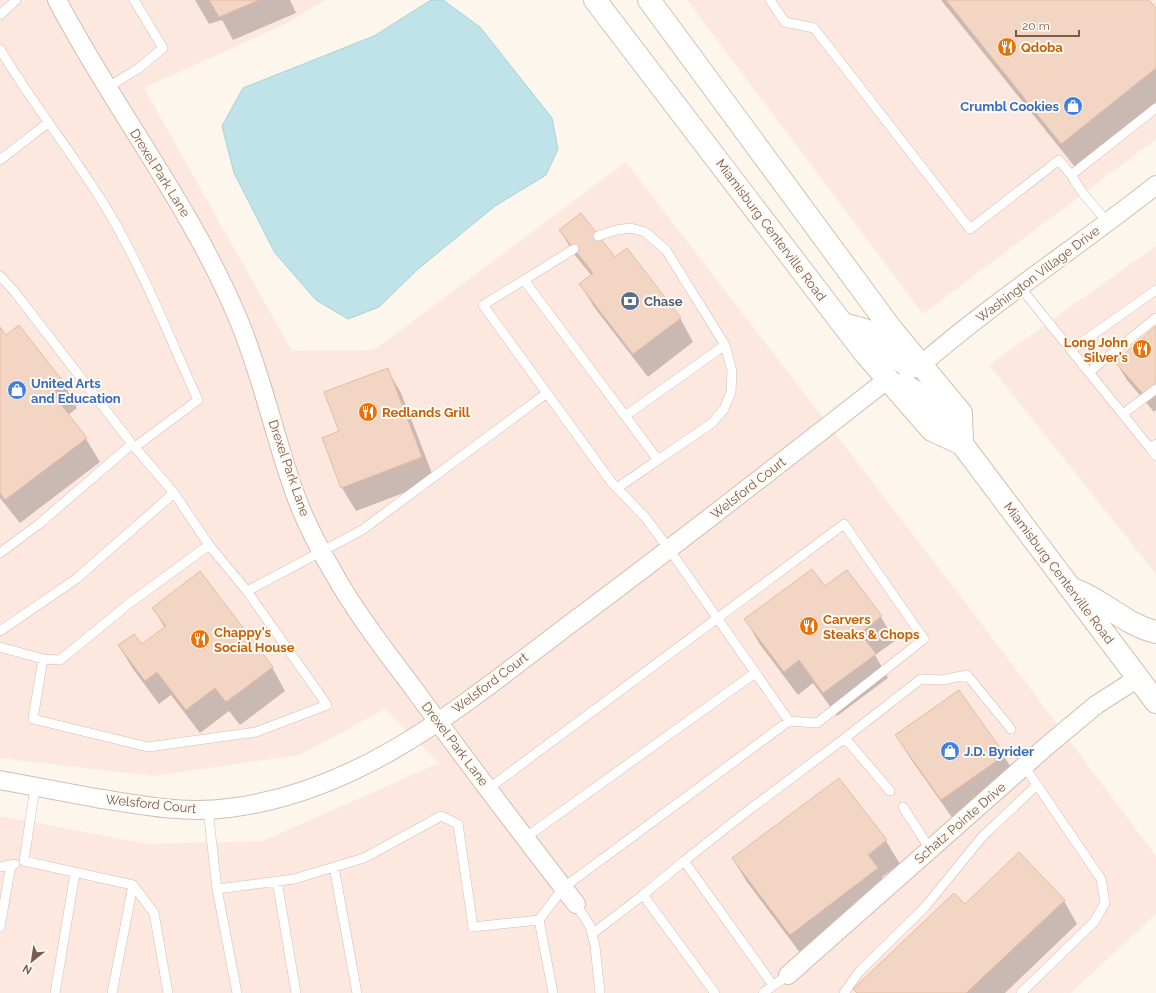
<svg xmlns="http://www.w3.org/2000/svg" width="1156" height="993" font-family="Raleway,sans-serif">
<style>
.commercial{fill:#fde8e0}
.water{fill:#bfe3e8;stroke:#a5d3da}
.shadow{fill:#0003}
.building{fill:#f3d5c3;stroke:#e6bba3}
.lines{fill:none;stroke-linecap:round;stroke-linejoin:round}
.lane-casing{stroke:#d1beb0;stroke-width:10}
.street-casing{stroke:#d1beb0;stroke-width:20}
.secondary-casing{stroke:#d6c0b0;stroke-width:24}
.lane{stroke:#fff;stroke-width:9}
.street{stroke:#fff;stroke-width:18}
.secondary{stroke:#fff;stroke-width:22}
.labels{text-anchor:middle;dominant-baseline:central;stroke-width:4;stroke-linejoin:round;paint-order:stroke}
.food-label{font-size:13px;font-weight:bold;fill:#c56008;stroke:#fffaf3;text-anchor:start}
.shop-label{font-size:13px;font-weight:bold;fill:#366cbe;stroke:#fffaf3;text-anchor:start}
.street-label{font-size:13px;fill:#7a5c4d;stroke:#fffaf3}
.service-label{font-size:13px;font-weight:bold;fill:#4e5e75;stroke:#fffaf3;text-anchor:start}
</style>
<rect width="100%" height="100%" fill="#fdf6ec"/>
<path class="commercial" d="M0,0H325L283,25L144,88L292,351L374,350L626,162L981,623L1156,856V914L1071,993H0V816L148,844L263,841L439,763L385,709L300,755L153,776L0,758Z
M687,0H1156V139L923,314Z
M1156,246V574L989,365Z"/>
<path class="water" d="M431,0H443L480,27L552,118L558,149L546,175L495,206L418,269L379,307L348,319L316,300L275,253L234,173L222,126L243,88L374,36Z"/>
<path class="shadow" d="M195,0H290L296,13L233,40L222,20L209,24Z
M941,0H1148L1156,10V102L1075,167Z
M560,230L615,258L680,318L693,342L648,377L594,307L580,284L591,275L574,254Z
M1156,327V410L1154,412L1127,380L1116,362Z
M0,328L6,336L64,384L77,408L68,415L86,439L100,462L20,523L0,498Z
M387,369L401,393L435,481L356,511L342,488L340,432Z
M847,571L881,617L895,641L875,655L888,678L837,716L813,683L798,695L759,643L746,620L825,587Z
M153,608L272,667L285,691L240,725L229,711L200,733L171,695L159,704L133,669L119,646H141L165,628Z
M959,692L1004,756L1018,779L956,823L910,758L897,735Z
M839,779L886,841L900,864L882,877L891,892L804,958L747,882L733,859Z
M1064,901L1077,924L1005,993H857L855,989Z"/>
<path class="building" d="M209,0H259L219,17Z
M946,0H1149L1156,8V68L1061,144Z
M581,213L615,257L627,248L681,318L633,354L579,284L593,273L559,230Z
M19,325L65,384L52,393L87,438L5,500L0,493V327L6,335Z
M1156,326V384L1144,395L1115,362Z
M388,368L422,457L341,488L322,438L339,431L324,392Z
M812,569L825,586L847,570L882,616L860,633L876,654L823,693L799,660L784,672L744,619Z
M200,571L273,667L226,702L215,688L186,710L157,672L145,681L118,645L134,634L142,644L166,626L152,608Z
M959,690L1005,755L941,800L895,735Z
M839,778L887,840L868,855L878,868L790,935L732,858Z
M1019,852L1065,900L966,993H857L853,989L954,893L965,904Z"/>
<g class="lines">
<defs>
<path id="lane" d="M770,0L785,22L814,28L970,229L1059,160L1071,175
M0,15L16,0
M0,49C30,100 68,147 100,198C140,261 167,332 198,400L135,447
M107,88L139,68L163,48L134,0
M0,160L48,123
M1108,223L1082,192L1071,175L1156,108
M598,236L616,230L631,228L645,232L666,250L725,345L732,371L731,392L724,409L712,423L658,460
M0,276L14,291L132,444
M524,280L574,249
M1020,287L1150,448
M1071,350L1156,290
M1089,372L1156,318
M1123,414L1156,389
M625,416L725,345
M1156,444L1150,448L1156,456
M174,493L209,545
M0,553L39,524L132,444L174,493L76,579L0,631
M0,647L43,659L33,719L148,747L256,732L327,705L247,591L362,530L547,393
M43,659L60,660L131,602L209,545L247,591
M845,738L921,679L942,680L967,675L1011,729
M35,787L24,861L133,885L154,913L168,993
M488,789L844,524L924,639L817,723L789,721L669,549L645,517L612,483L483,305L524,280L658,460L617,488
M903,807L930,849
M208,810L217,889L237,993
M525,838L755,673
M684,861L750,809L845,738L890,791
M0,867L15,864
M334,867L357,993
M277,881L296,993
M217,889L294,879L364,858L441,816L458,824L473,927L539,920
M576,904L590,926L595,946L600,993
M0,927L11,865
M592,934L643,895
M55,993L75,873
M112,993L133,885
M553,993L539,920L563,888L789,721
M715,993L643,895L684,861L773,985
M763,993L788,975
M844,993L859,972L925,907L982,837L1037,785
M1021,993L1094,922L1105,903L1101,879L1024,766"/>
<path id="street" d="M57,0C114,109 192,207 239,321C262,376 274,435 294,491C304,519 318,547 333,572C355,612 387,653 414,689C467,762 521,833 576,904
M922,364C996,300 1079,246 1156,185
M0,780C32,786 64,792 96,798C140,805 185,814 229,808C369,791 474,695 582,615C685,538 787,458 888,379
M788,975L1048,745L1096,705L1138,678"/>
<path id="secondary" d="M595,0L864,352L932,430L962,444L1156,702
M649,0L892,330L961,413L962,444
M843,324C855,328 872,330 881,339C892,351 894,358 910,367L922,364
M903,384L923,397L962,433
M1072,589C1102,599 1125,625 1156,632"/>
</defs>
<use href="#lane" class="lane-casing"/>
<use href="#street" class="street-casing"/>
<use href="#secondary" class="secondary-casing"/>
<use href="#lane" class="lane"/>
<use href="#street" class="street"/>
<use href="#secondary" class="secondary"/>
</g>
<defs>
<symbol id="restaurant-disc" viewBox="-11 -11 22 22"><circle r="9.5" fill="#e8710a" stroke="#fffaf3"/><path d="M-5-6h1v4h1v-4h1v4h1v-4h1v5L-1.5 .5V6h-2V.5L-5-1ZM5-6V6H3V1.5H1.5Q1.5-4 5-6Z" fill="#fff"/></symbol>
<symbol id="shop-disc" viewBox="-11 -11 22 22"><circle r="9.5" fill="#3f7fe0" stroke="#fffaf3"/><path d="M-5-2.5h2.3a2.7 3.5 0 0 1 5.4 0H5L5.5 6h-11ZM-1.5-2.5h3a1.5 2.3 0 0 0-3 0Z" fill="#fff"/></symbol>
<symbol id="bank-disc" viewBox="-11 -11 22 22"><circle r="9.5" fill="#5c6f8a" stroke="#fffaf3"/><path d="M-6-4H6V4H-6ZM0-2.3a2.3 2.3 0 1 0 0 4.6a2.3 2.3 0 1 0 0-4.6Z" fill="#fff"/></symbol>
</defs>
<g fill-rule="evenodd">
<use href="#restaurant-disc" x="996" y="36" width="22" height="22"/>
<use href="#shop-disc" x="1062" y="95" width="22" height="22"/>
<use href="#bank-disc" x="619" y="290" width="22" height="22"/>
<use href="#restaurant-disc" x="1131" y="338" width="22" height="22"/>
<use href="#shop-disc" x="6" y="379" width="22" height="22"/>
<use href="#restaurant-disc" x="357" y="401" width="22" height="22"/>
<use href="#restaurant-disc" x="798" y="615" width="22" height="22"/>
<use href="#restaurant-disc" x="189" y="628" width="22" height="22"/>
<use href="#shop-disc" x="939" y="740" width="22" height="22"/>
</g>
<g class="labels">
<g class="food-label">
<text x="1021" y="47">Qdoba</text>
<text x="1128" y="342" text-anchor="end">Long John<tspan x="1128" dy="15">Silver's</tspan></text>
<text x="382" y="412">Redlands Grill</text>
<text x="823" y="619">Carvers<tspan x="823" dy="15">Steaks &amp; Chops</tspan></text>
<text x="214" y="632">Chappy's<tspan x="214" dy="15">Social House</tspan></text>
</g>
<g class="shop-label">
<text x="1059" y="106" text-anchor="end">Crumbl Cookies</text>
<text x="31" y="383">United Arts<tspan x="31" dy="15">and Education</tspan></text>
<text x="964" y="751">J.D. Byrider</text>
</g>
<g class="street-label">
<text transform="translate(160 173) rotate(58)">Drexel Park Lane</text>
<text transform="translate(771 230) rotate(53)">Miamisburg Centerville Road</text>
<text transform="translate(1038 274) rotate(-37)">Washington Village Drive</text>
<text transform="translate(289 468) rotate(71)">Drexel Park Lane</text>
<text transform="translate(748 488) rotate(-38)">Welsford Court</text>
<text transform="translate(1059 573) rotate(53)">Miamisburg Centerville Road</text>
<text transform="translate(490 683) rotate(-37)">Welsford Court</text>
<text transform="translate(455 744) rotate(53)">Drexel Park Lane</text>
<text transform="translate(151 804) rotate(6)">Welsford Court</text>
<text transform="translate(960 823) rotate(-41)">Schatz Pointe Drive</text>
</g>
<g class="service-label">
<text x="644" y="301">Chase</text>
</g>
</g>
<g transform="translate(32 961) rotate(210)" stroke="#fffaf3" stroke-width="3" paint-order="stroke">
<path d="M0-3L7 15L0 10L-7 15Z" fill="#7a5c4d"/>
<text y="-6" font-size="11" font-weight="bold" text-anchor="middle" fill="#7a5c4d">N</text>
</g>
<path d="M1016 30v6h63v-6" fill="none" stroke="#7a5c4d" stroke-width="2"/>
<text x="1022" y="30" font-size="12" fill="#7a5c4d" stroke="#fffaf3" stroke-width="3" paint-order="stroke">20 m</text>
</svg>
